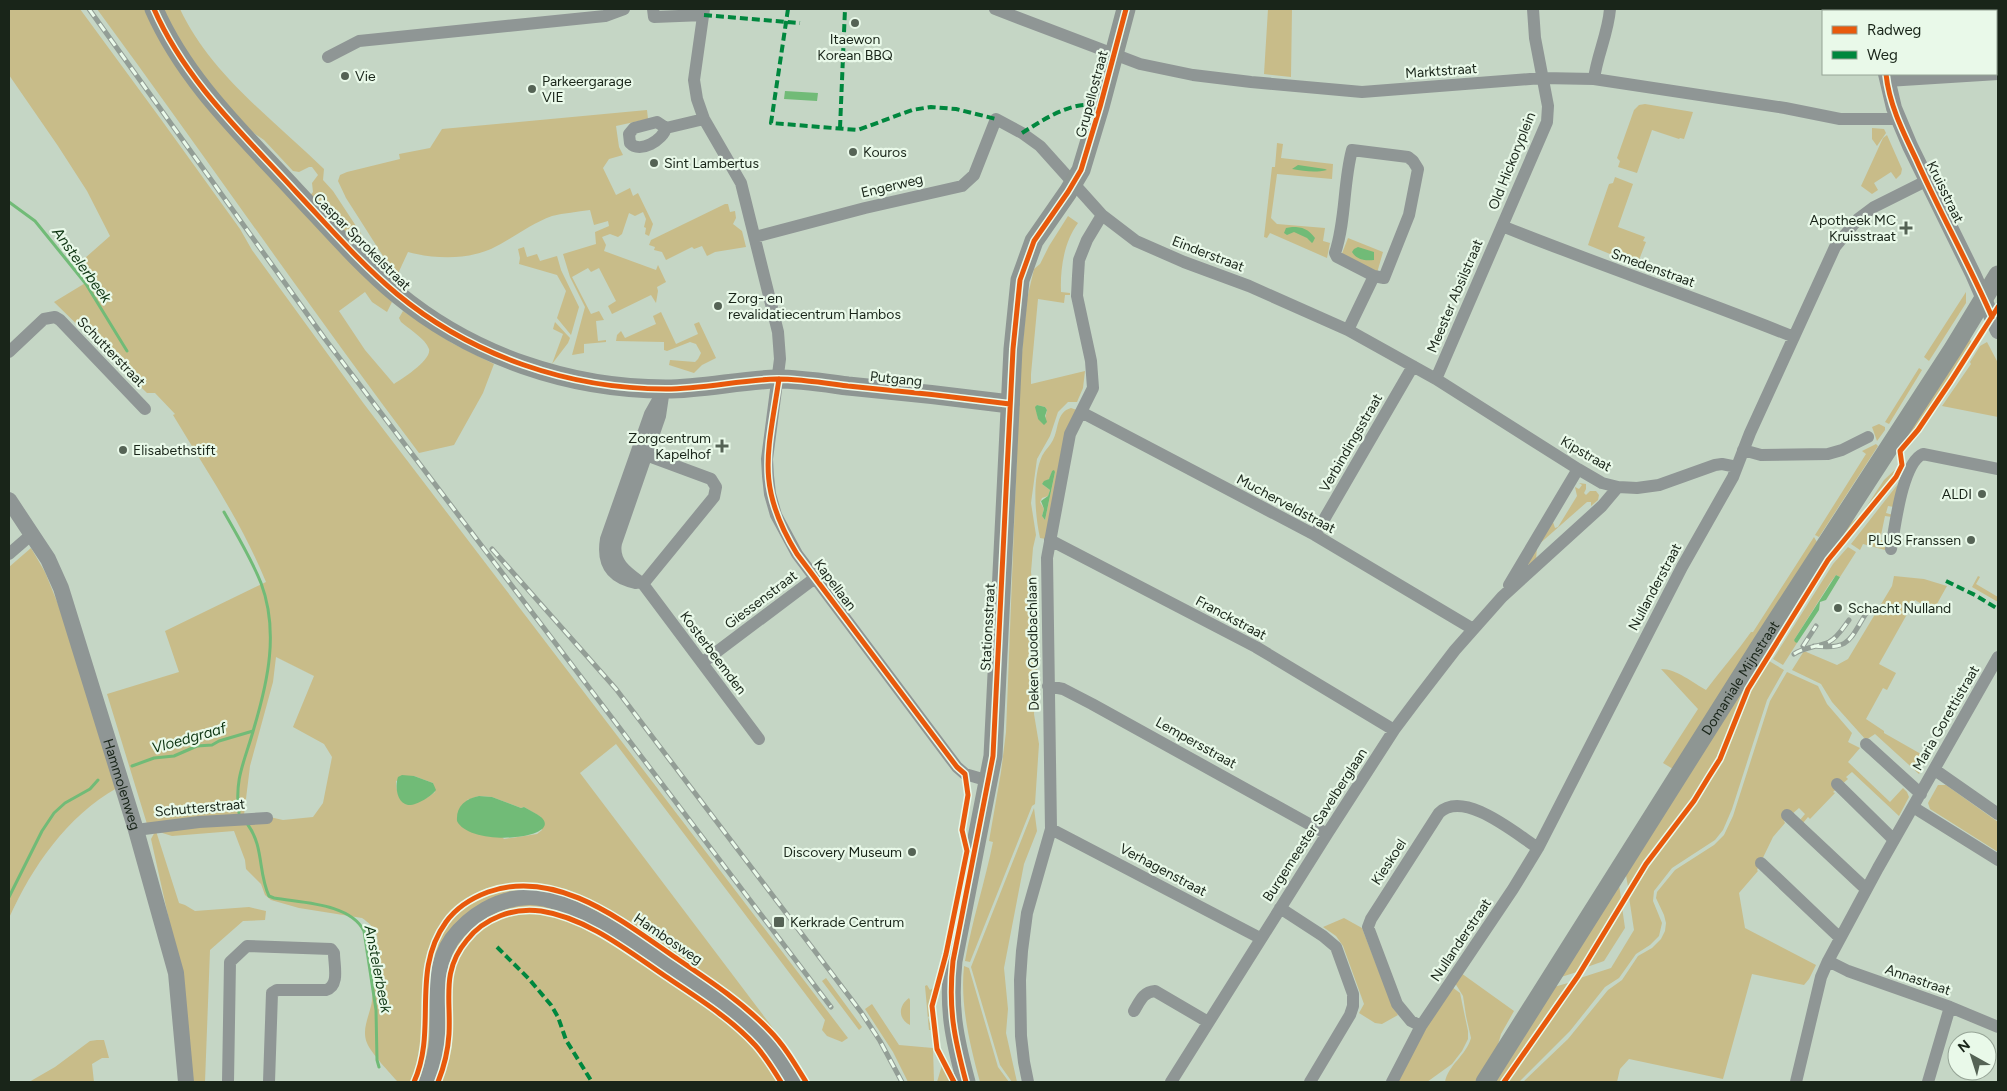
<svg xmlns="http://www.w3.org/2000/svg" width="2007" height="1091" font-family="Figtree,sans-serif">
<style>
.green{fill:#c8bc89;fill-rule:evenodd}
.water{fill:#71bb77}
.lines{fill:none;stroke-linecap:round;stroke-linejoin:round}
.stream{stroke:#71bb77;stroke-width:3}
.minor{stroke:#8f9695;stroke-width:12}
.tertiary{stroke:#8f9695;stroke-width:16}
.secondary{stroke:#8e9693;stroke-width:19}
.rail-casing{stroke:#939e96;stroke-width:5}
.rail{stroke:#e9f9e9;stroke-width:3;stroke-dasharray:9;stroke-linecap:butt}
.quiet{stroke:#00873e;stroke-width:4;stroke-dasharray:8 4;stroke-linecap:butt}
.cycleway-casing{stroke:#e9f9e9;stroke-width:8}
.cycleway{stroke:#e8590c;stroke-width:5}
.poi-dot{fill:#556355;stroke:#e9f9e9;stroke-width:2}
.labels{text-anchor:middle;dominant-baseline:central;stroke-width:4.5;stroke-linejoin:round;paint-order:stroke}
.poi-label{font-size:14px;fill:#192519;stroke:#e9f9e9;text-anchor:start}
.street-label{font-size:14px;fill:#192519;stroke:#e9f9e9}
.water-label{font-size:15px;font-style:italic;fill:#0f3613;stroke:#e9f9e9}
</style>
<rect width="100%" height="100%" fill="#c5d6c5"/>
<path class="green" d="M9,9H80L160,118L240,229L252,250L364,404L848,1038L842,1042L827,1036L822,1030L825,1020L616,744L580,773L794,1056L771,1071L778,1082H398C390,1073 371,1053 367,1043C361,1029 370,1015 372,1001C373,989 379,946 377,936C375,928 368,922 362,918L299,908L271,900L265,895L261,884L246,869L245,860L234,831L172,836L156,831L179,903L185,905L195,911L249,907L266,911L265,920L243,921L210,950L205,1082H190L175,947L151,839L156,830L147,824L107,694L179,672L165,631L266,582C242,523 206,470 173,415L175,414L155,393H147L54,302L87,282L76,266L110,236L87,191L58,146L9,75ZM276,657L314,676L293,727L324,744L332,757L323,803L313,817L283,820L265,816L244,815L250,766L273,682ZM414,776L433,783L435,792L428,797L409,805C399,801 396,791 396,781ZM479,796L492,797L521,808L524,807L541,817L542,830L537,834L504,839L467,800Z
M97,9H147L392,302L387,312L372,302L365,292L339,311L365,350L394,384C402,379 432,360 429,349C426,339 409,329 401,322L399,318L403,311L452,343L494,364L483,393L454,445L419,453C309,307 205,156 97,9Z
M161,9H180C211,75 273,119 324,169L323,180L333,191L379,261V265H377L309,197L313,192L312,183L318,175L312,167H309L299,172L293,171L264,140L239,123L210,91Z
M1268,9H1292L1291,77L1264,74Z
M1645,104L1693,112L1684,139L1680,138L1679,139L1652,130L1637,173L1618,167L1620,161L1617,158L1634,110L1639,105Z
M647,110L648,119L616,126L619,147L623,155L609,159L603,168L616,195L630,188L633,196L638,193L653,224L649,236L645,234L646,228L644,227L646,219L643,212L635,216L629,213L622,234L618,237L610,234L602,237L606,245L604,251L656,270L658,265L666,282L657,287L658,291L656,303L651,295L612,314L608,306L616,301L599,268L591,272L588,268L572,277L591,314L599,311L604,320L596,321L598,341L606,340V342L584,344V353L572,355L585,307L570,277L563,254L596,244L595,232L609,226L608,221L594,225L590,210C577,212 564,213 552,216C530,224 512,239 491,249C466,260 434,259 408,252L395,280L393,279L390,267L346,198L338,181L340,175L347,172L400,159L399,154L430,148L442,129Z
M1872,128L1884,129L1886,133L1877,146L1872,139Z
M1887,135L1902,169L1901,174L1896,179L1891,172L1874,183L1878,190L1872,194L1861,186L1883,138Z
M1277,143L1283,144L1281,158L1333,164L1332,179L1277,174L1271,218L1277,224L1325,228L1323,241L1330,243L1327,258L1270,233L1267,238L1264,237L1272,167H1275Z
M1615,177L1633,184L1618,227L1645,237L1643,241L1646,242L1637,265L1588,245L1609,184L1613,183Z
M725,204H728L730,212L735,211L736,218L733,224L742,231L746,247L715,252L707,256L702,246L694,249L692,247L666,260L662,252L654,250L655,247L649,245L651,240Z
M1068,216L1078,223C1064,242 1060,269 1061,292L1070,293V295H1065L1064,303L1038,299L1031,374V384L1085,371L1083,388L1077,402H1068L1058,412L1050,436L1037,459L1031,503L1036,535L1033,548L1031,572L1035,605L1033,626L1037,665L1034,714L1039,744L1035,804L1032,806L970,962L965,961C972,921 985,882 993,842L989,841L1001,772L1006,732L1020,374L1027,299L1034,269L1040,264L1049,246ZM1037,405L1045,407L1047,410L1045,419H1038L1036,408Z
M1348,238L1383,252L1377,273L1341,256Z
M524,247L527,257L537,254L540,261L557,256L561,270L579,307L571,335L557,318L566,291L557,275L519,264L520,258L518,249Z
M1966,292V303L1929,361L1924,357Z
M661,312L676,344L698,334L694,324L699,322L716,358L702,365L694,373L669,365L670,360L695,362L698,359L701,353L696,344L690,342L667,351L664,350V342L616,341L617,335L621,331L625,338L656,324L653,316Z
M555,322L570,338L568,343L552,364L563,334L553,329Z
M1969,338L1972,343L1917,427L1904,441L1902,440Z
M1987,342L1998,363V417L1942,406L1971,364L1970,362L1980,346Z
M1919,368L1922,370L1889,424L1885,422Z
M1071,408L1077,410L1046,539L1040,538C1035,515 1032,478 1042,456C1045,450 1050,446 1053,440C1059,429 1056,412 1071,408ZM1052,471L1055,472L1045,520L1042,516L1044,509L1040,502L1042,498L1048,496L1050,490L1042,484L1050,478Z
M1879,424L1885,427V430L1877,441L1872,427Z
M1876,444L1878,446L1819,537L1815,535L1866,454L1862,451Z
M1898,467L1896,472L1884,489L1830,553L1764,656L1743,694L1715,761L1687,806L1650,853L1628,887L1626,875L1845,527L1861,515L1884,480Z
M1579,483L1586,484V489L1584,493L1586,495L1590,491H1596L1599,495L1598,500L1591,506V502H1587L1537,546L1536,560L1528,565L1526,561L1552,519L1555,528L1558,527L1577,496L1575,487L1579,489L1582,485Z
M1898,484L1894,507L1888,506L1886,513L1893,515L1892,517L1885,516L1880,540L1887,541L1885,550L1863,544L1860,550L1851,544Z
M1814,537L1817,542L1673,769L1663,763L1698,709L1661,669C1677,669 1693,683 1706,690C1721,670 1737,652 1751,632H1753Z
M1848,547L1856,552L1840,577L1836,575L1830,583L1794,640L1797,643L1783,665L1773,659L1833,564Z
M31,548L45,572L60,609L117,788C67,816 32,867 9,918V567Z
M1894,576L1924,579L1947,586L1933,611L1915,600L1879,664L1896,673L1887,690L1883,688L1866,719L1884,731V733L1928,758L1923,766L1918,763L1916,767L1921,771L1919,774L1875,734L1866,740L1832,702L1821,684L1792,670L1804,651L1837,665L1848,659L1892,586Z
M1978,576L1980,577L1976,584L1998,597V602L1972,587Z
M1769,661L1784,670L1767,700L1732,809L1723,830L1715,840L1672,868L1654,891L1653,901L1662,923L1659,936L1650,945L1636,954L1619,978L1605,987L1570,1031L1519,1082H1507L1580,978L1611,968L1634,930L1629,897L1650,865L1696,804L1721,763L1747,698Z
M1787,672L1818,686L1827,704L1852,733L1848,742L1860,748L1848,762L1890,802L1903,788L1907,792L1909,797L1899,816L1852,772L1846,777L1848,779L1833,792L1835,793L1810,819L1808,817L1803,823L1800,820L1805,814L1799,808L1784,821L1785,823L1773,837L1757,870L1758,871L1739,893L1745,928L1816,965L1809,979L1804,985L1752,974L1723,1079L1629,1059L1620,1069L1617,1082H1523L1568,1039L1608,990L1622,980L1638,956L1652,948L1661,939L1665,931L1666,923L1664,915L1656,898L1657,892L1675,870L1714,845L1724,835L1733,816L1770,701Z
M1938,785H1946L1998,822V852L1930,809L1928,803Z
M1034,808L1037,831L1024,864L1004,968L1008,1009L1006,1033L1017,1082H1012L1000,1065L971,967Z
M1619,885L1621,898L1588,954L1577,972L1561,977Z
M1622,907L1625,928L1604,961L1587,967Z
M1344,918L1362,928L1392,1005L1398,1015L1382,1024L1375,1023L1359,1013L1364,1004L1343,946L1336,936L1323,927Z
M964,966L969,968L998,1067L1009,1082H980C970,1045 960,1005 964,966Z
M1461,973L1514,1011L1501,1034L1497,1048L1476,1082H1445C1448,1065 1466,1056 1471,1038L1466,1016L1463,996L1455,983Z
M826,978L862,1027L859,1030L822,981Z
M1568,983L1500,1082H1493L1554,987Z
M927,985L930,990L933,988L929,1008L930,1016L928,1017L932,1030H929L925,986Z
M1452,987L1460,993L1468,1031V1039L1462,1051L1452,1064L1427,1082H1397L1415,1044Z
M909,998L910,1000V1025C898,1019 898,1006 909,998Z
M872,1004L899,1045L933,1048L934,1082H908L893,1052L865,1009Z
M97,1040H104L109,1058H102L92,1064L94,1082H29L55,1067L90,1041Z
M942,1065L943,1067L951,1082H937Z"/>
<path class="water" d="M785,91L818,93L817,101L784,99Z
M1298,165L1325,169L1327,170C1314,173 1305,171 1292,169Z
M1292,227C1303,227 1308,229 1315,238L1313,242L1312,243L1307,238L1294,232L1287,235L1284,233L1286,228Z
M1358,247L1374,252V260C1365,261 1357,260 1352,252L1354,249Z
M1037,405L1045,407L1047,410L1045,416L1047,422L1044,425L1038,419L1035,407Z
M1054,470L1055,472L1045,520L1042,516L1044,509L1041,501L1048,496L1050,490L1042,484L1044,481L1049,479L1052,471Z
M1836,575L1840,577L1826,600L1820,602L1819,610L1797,643L1795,642L1794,640Z
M402,775L414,776L433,783L436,790C432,796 416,806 408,805C396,803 395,785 398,777Z
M479,796L492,797L521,808L524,807C529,810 536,813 541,817C565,839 470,848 457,821C456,806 465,799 479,796Z"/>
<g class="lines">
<path class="stream" d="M9,202L35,221L86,284L127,351
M224,512C237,535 251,558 261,583C279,631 268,681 254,728C245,761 234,778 239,813
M132,766L154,758L174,756L197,746L212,745L219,741L253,731
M248,825C264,847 258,873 269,896L274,898C302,903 350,903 364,931L376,1010L377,1060L379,1067
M9,897L42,831L54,813L65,803L90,789L98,780"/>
<path class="minor" d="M653,9L654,17L704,15
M704,9L694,80L697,99L704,119L741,183L778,332L780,359L767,459L768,476L770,494L776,515L797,554L957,767L965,774L989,781
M995,9L1140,64L1193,75L1251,82L1362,92L1542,78L1594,79L1785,108L1840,119H1898
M328,57L359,41L605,16L624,9
M1594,79C1597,55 1608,34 1610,9
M1887,81L1998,74
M657,122L666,128C663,140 640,154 630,143L629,134L634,128Z
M666,128L704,119
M1502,226C1599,265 1697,298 1794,337
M755,237L865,208L962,186L974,175L996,119L1022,133L1040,146L1102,215L1136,241L1184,262L1249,286L1348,330L1436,379L1578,469L1602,483L1618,487L1637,488L1659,485L1715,465L1722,464L1737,467
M1348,330L1374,276L1384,278L1409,215L1418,169L1413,161L1408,157L1352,150C1343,184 1346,220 1335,253L1337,257L1374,276
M9,352L44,319L55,317L60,320L145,409
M1436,379L1547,122L1548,106L1535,38L1533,9
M664,389L660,416L616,543C612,563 628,573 643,584L759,739
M1081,412L1315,535L1473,629
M1743,450L1761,455L1828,454L1842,450L1868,437
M638,452L711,479L716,487L714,497L643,584
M1315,535L1413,366
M1050,540L1256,647L1394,730
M1891,549C1895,527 1902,463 1923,454L1998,469
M9,554L32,534
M636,583C611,578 602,563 606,539L650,414L659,398
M1509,585L1578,469
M702,663L815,578
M1048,686L1063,689L1092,704L1327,834
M1866,744L1921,794
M1935,770L1998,814
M1837,784L1894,840
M1913,807L1998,860
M1787,815L1866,889
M1051,829L1260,938
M136,830L199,822L267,818
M1761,863L1840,938
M1280,908L1323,936L1336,947L1353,994V1006L1350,1015L1310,1082
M1828,961L1848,971L1950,1007L1998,1027
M1134,1011C1140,1001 1143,992 1155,991L1208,1022
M1421,1026L1411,1021L1397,1004L1368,927L1371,919L1439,813C1464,789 1516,834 1538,848
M228,1082L230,962L247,946L331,949L334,953C334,965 340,986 326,990H277L272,993L269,1082
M1028,1082L1024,1062L1021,1036L1020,980L1022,951L1027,913L1051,829L1047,558L1070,434L1093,388L1091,361L1077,296L1078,276L1079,260L1087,240L1102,215
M1171,1082L1327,834L1394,730L1415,702L1455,650L1502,597L1602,506L1618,487
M1392,1082L1421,1026L1513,889L1538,848L1682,567L1733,477L1750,433L1835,247L1858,219L1874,207L1926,181
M1796,1082L1821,977L1828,961L1878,868L1998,657
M1928,1082L1950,1007"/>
<g class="tertiary">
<path d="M1878,9L1879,11"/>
<path d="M1886,74L1894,108L1910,146L1973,274L1998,331"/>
<path id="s1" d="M9,500L48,559L61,588L136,830L176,973L186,1082"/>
<path d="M427,1082C431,1069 436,1056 437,1042C440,1006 430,971 452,939C470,915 498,898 529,897C571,896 648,952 683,976C705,991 728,1005 747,1023C766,1040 780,1060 793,1082"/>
</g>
<g class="secondary">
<path d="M154,9C186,82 244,135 297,193C329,227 361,264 397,294C472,356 569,389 666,389C703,389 740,380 777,379C800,379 825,383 848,386C902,391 956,397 1010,404"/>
<path d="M966,1082C954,1037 948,1008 953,961L993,756L1013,349L1020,280L1034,241L1068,192L1081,170L1100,107L1126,9"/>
<path id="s2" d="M1485,1082L1762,643L1953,349L1998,275"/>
</g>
<defs>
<path id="rail" d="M89,9L325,339L831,1007
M492,549L616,689L861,1012L880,1041L902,1082
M1803,646L1816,626
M1814,646C1851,650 1849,640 1867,612
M1794,654C1804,647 1818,647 1829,642C1838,637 1843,628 1849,620"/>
</defs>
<use href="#rail" class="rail-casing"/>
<use href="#rail" class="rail"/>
<path class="quiet" d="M788,9L771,123L858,130L912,110L931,107L956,109L996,119
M704,15L800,23
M840,128L845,9
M1022,133C1043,120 1075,98 1100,107
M1946,581L1975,595L1998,609
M497,947L529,979L551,1005L558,1017L566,1040L592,1082"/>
<defs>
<path id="cycleway" d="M154,9C186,82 244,135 297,193C329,227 361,264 397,294C472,356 569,389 666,389C703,389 740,380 777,379C800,379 825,383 848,386C902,391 956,397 1010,404
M1886,74C1889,104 1903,132 1916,159C1940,213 1969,264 1992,317
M779,379C768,453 755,486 797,554L957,767L965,774L968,795L962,830L967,851L946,954L932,1006L937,1049L954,1082
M414,1082C438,1029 410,972 446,922C456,908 472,898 488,892C556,868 621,920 673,956C707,979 741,1001 769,1030C784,1045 795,1064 806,1082
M438,1082C444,1067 448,1051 449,1034C451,998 441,971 467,940C484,918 514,907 541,911C587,918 628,951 665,976C696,997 729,1017 755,1045C765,1056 773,1069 781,1082
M966,1082C954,1037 948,1008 953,961L993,756L1013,349L1020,280L1034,241L1068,192L1081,170L1100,107L1126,9
M1504,1082L1578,976L1646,864L1694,801L1708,778L1720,759L1748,689L1828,560L1896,477L1902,465L1900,451L1918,430L1951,381L1998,307"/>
</defs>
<use href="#cycleway" class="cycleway-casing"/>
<use href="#cycleway" class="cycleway"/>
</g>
<g class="poi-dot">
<circle cx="855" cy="23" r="5"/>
<circle cx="345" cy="76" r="5"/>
<circle cx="532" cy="89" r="5"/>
<circle cx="853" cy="152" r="5"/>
<circle cx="654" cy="163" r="5"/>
<path d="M1903.5 220.5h5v5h5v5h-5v5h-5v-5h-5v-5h5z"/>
<circle cx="718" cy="306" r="5"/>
<path d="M719.5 438.5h5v5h5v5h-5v5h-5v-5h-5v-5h5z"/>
<circle cx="123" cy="450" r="5"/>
<circle cx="1982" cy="494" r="5"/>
<circle cx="1971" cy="540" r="5"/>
<circle cx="1838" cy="608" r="5"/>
<circle cx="912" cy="852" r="5"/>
<rect x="773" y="916" width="12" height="12" rx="2.5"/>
</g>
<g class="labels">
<g class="poi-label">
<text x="855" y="39" text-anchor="middle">Itaewon<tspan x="855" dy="16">Korean BBQ</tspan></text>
<text x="355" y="76">Vie</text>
<text x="542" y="81">Parkeergarage<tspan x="542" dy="16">VIE</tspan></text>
<text x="863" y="152">Kouros</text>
<text x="664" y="163">Sint Lambertus</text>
<text x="1896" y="220" text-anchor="end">Apotheek MC<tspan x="1896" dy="16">Kruisstraat</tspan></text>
<text x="728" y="298">Zorg- en<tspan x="728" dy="16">revalidatiecentrum Hambos</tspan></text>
<text x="711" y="438" text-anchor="end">Zorgcentrum<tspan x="711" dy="16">Kapelhof</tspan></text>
<text x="133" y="450">Elisabethstift</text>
<text x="1972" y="494" text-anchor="end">ALDI</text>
<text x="1961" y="540" text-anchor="end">PLUS Franssen</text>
<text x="1848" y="608">Schacht Nulland</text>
<text x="902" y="852" text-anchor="end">Discovery Museum</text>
<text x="790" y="922">Kerkrade Centrum</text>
</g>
<g class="street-label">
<text transform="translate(1441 71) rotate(-4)">Marktstraat</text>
<text transform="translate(1092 94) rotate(-75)">Grupellostraat</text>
<text transform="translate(1512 161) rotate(-68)">Old Hickoryplein</text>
<text transform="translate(892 186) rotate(-13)">Engerweg</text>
<text transform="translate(1945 192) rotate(64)">Kruisstraat</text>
<text transform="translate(362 242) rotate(45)">Caspar Sprokelstraat</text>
<text transform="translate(1208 254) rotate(21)">Einderstraat</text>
<text transform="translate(1653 268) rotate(20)">Smedenstraat</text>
<text transform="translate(1455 296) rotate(-67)">Meester Absilstraat</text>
<text transform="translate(111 352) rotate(46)">Schutterstraat</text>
<text transform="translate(896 379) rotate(6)">Putgang</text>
<text transform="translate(1351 443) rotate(-60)">Verbindingsstraat</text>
<text transform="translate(1586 454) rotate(30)">Kipstraat</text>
<text transform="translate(1286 504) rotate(28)">Mucherveldstraat</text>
<text transform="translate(835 585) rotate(53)">Kapellaan</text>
<text transform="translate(1655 587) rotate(-62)">Nullanderstraat</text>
<text transform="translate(761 600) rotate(-37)">Giessenstraat</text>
<text transform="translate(1231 618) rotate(28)">Franckstraat</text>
<text transform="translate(988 627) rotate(-87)">Stationsstraat</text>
<text transform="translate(1033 644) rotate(-91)">Deken Quodbachlaan</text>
<text transform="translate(713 653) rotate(53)">Kosterbeemden</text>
<text stroke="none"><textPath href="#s2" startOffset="478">Domaniale Mijnstraat</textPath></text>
<text transform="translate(1946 718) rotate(-60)">Maria Gorettistraat</text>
<text transform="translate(1196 743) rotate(29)">Lempersstraat</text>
<text stroke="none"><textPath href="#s1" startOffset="308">Hammolenweg</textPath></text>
<text transform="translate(200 808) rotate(-5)">Schutterstraat</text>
<text transform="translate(1315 825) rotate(-57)">Burgemeester Savelberglaan</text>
<text transform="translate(1389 862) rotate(-57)">Kieskoel</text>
<text transform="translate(1163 870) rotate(28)">Verhagenstraat</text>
<text transform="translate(668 939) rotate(34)">Hambosweg</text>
<text transform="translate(1461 940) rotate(-56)">Nullanderstraat</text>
<text transform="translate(1918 980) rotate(19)">Annastraat</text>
</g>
<g class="water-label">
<text transform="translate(82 265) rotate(54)">Anstelerbeek</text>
<text transform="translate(189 738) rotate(-16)">Vloedgraaf</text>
<text transform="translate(378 969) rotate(79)">Anstelerbeek</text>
</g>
</g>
<rect width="2007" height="1091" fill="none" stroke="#192519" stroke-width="20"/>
<rect x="1822" y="10" width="175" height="65" fill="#e9f9e9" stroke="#96a496"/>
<rect x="1832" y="26" width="25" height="8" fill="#e8590c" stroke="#96a496"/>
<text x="1867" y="35" font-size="15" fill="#192519">Radweg</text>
<rect x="1832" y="51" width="25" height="8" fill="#00873e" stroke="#96a496"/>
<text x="1867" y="60" font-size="15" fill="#192519">Weg</text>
<g transform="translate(1972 1056) rotate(321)"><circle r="24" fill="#e9f9e9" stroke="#96a496"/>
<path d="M0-4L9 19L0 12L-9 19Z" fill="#556355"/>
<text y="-8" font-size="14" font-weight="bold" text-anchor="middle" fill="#192519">N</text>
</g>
</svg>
